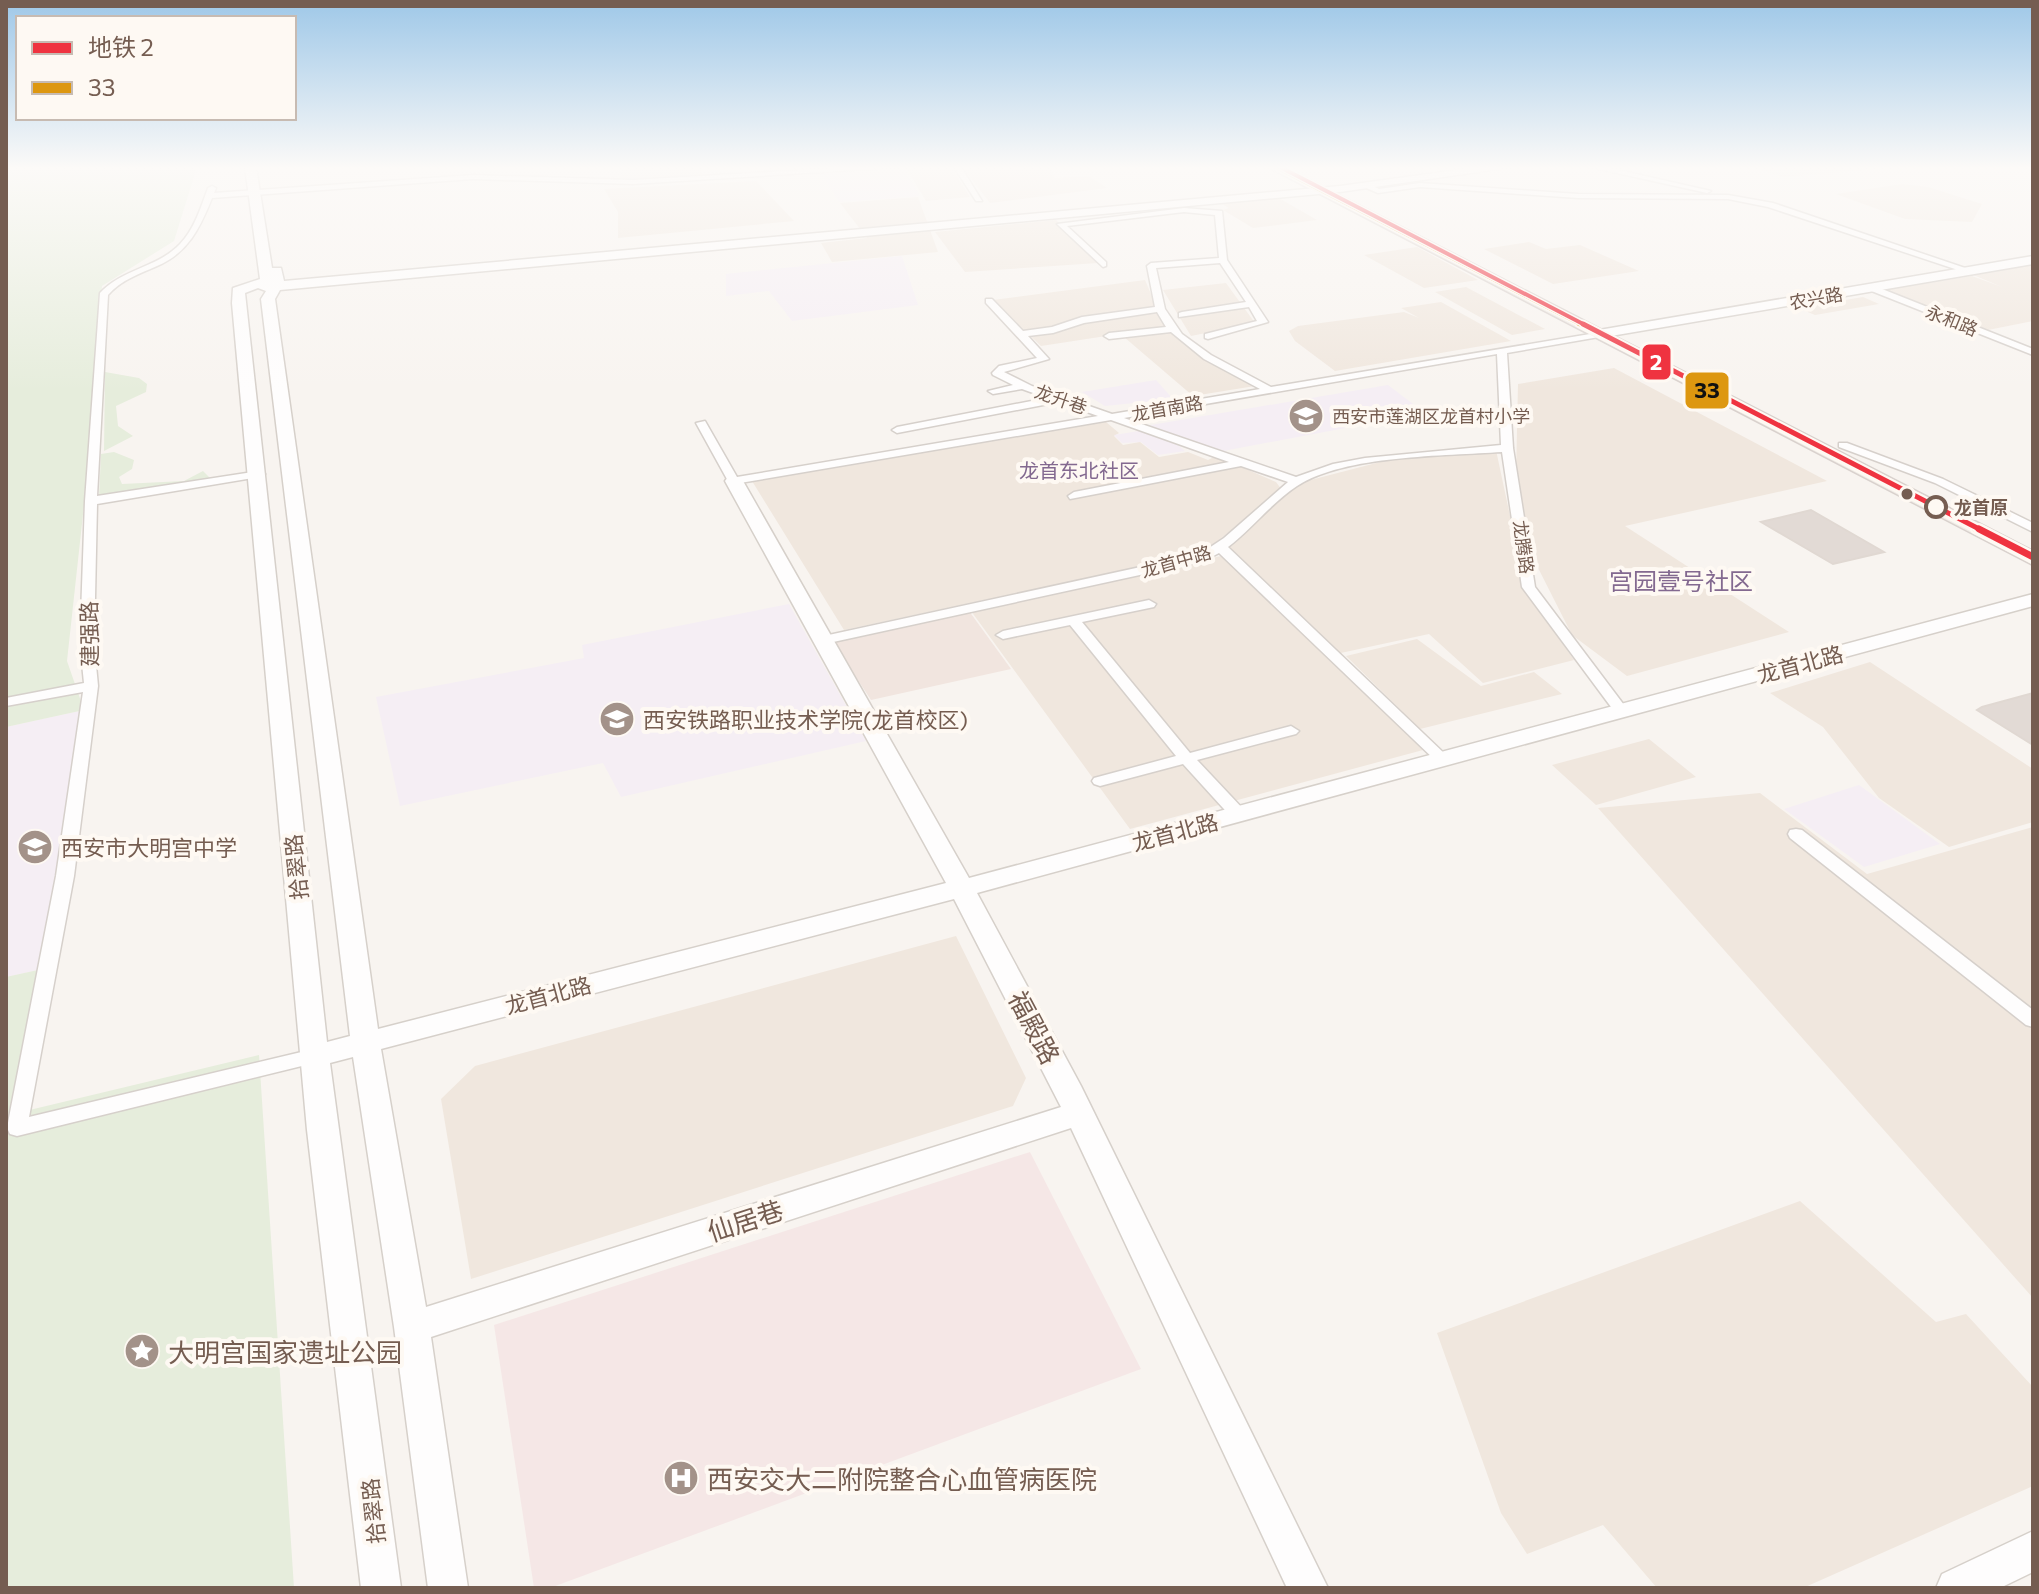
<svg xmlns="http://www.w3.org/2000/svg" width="2039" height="1594" font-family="Commissioner,'Noto Sans SC',sans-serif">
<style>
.residential{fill:#f0e7de}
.commercial{fill:#f1e5df}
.education{fill:#f5eef4}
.medical{fill:#f5e7e6}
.green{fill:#e6eddc}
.building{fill:#e2dad5;stroke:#e0d8d2;stroke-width:2}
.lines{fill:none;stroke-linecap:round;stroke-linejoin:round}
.street-casing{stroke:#d6d0cb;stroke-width:3}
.secondary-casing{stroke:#d6d0ca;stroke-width:3}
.primary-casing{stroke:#d9d1cd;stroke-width:3}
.street{fill:#fefdfd;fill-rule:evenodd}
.secondary{fill:#fefdfd;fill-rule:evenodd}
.primary{fill:#f2eee8;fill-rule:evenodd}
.bus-1-far2-casing{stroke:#fef9f3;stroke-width:6}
.bus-1-far1-casing{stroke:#fef9f3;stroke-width:8}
.bus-1-casing{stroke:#fef9f3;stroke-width:10}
.bus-1-far2{stroke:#dd9710;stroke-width:3}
.bus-1-far1{stroke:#dd9710;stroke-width:4}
.bus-1{stroke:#dd9710;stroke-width:5}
.metro-1-far2-casing{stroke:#fef9f3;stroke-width:7}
.metro-1-far1-casing{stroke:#fef9f3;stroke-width:9}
.metro-1-casing{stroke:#fef9f3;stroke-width:12}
.metro-1-far2{stroke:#ef3340;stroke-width:4}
.metro-1-far1{stroke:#ef3340;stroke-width:5}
.metro-1{stroke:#ef3340;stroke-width:7}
.bus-dot{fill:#755d51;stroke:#fef9f3;stroke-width:3}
.stop-dot{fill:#fef9f3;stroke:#755d51;stroke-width:4}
.labels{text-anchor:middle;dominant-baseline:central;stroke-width:8;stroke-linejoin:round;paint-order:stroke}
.far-street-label{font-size:18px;fill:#755d51;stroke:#fef9f3}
.far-poi-label{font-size:18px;fill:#755d51;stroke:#fef9f3;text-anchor:start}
.far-stop-label{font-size:18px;font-weight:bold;fill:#755d51;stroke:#fef9f3;text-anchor:start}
.far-neighbourhood-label{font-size:20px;fill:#836990;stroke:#fef9f3}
.street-label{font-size:22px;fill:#755d51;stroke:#fef9f3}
.poi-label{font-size:22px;fill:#755d51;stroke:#fef9f3;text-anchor:start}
.neighbourhood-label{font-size:24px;fill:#836990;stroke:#fef9f3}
.near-street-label{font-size:26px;fill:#755d51;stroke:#fef9f3}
.near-poi-label{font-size:26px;fill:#755d51;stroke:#fef9f3;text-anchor:start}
.line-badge{stroke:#fef9f3;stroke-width:3}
.badge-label{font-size:22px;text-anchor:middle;font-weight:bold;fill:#fff}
.pale-badge-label{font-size:22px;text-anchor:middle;font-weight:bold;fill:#111}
</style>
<rect width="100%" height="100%" fill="#f8f4f0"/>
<path class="residential" d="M622,167H701L702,177L619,181Z
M951,167L970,197L926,201L906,168Z
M962,167H1049L1055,178L1089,176L1107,188L990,203Z
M1752,167H1904L1782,177Z
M756,181L794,221L618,238V212L604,189Z
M1902,184L1928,187L1982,204L1972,222L1905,219L1836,194Z
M918,197L938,252L832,262L821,243L867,238L840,203Z
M1277,197L1317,220L1253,228L1223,210L1229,208L1222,204Z
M1056,220L1098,263L965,272L935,232Z
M1529,242L1546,249L1580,245L1639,271L1553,284L1484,249Z
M1417,247L1478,280L1424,288L1364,255Z
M2033,263V321L1988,330L1885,290L1972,276L2002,287L1971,274Z
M1145,280L1165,327L1041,346L993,300Z
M1226,283L1255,323L1191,336L1163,290Z
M1466,287L1545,329L1512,335L1435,292Z
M1863,297L1879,304L1815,315L1798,308Z
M1441,302L1511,341L1335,371L1295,341L1289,331L1298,326L1404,312L1419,318L1401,308Z
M1167,331L1255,386L1193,396L1124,337Z
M1614,368L1827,481L1625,526L1789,632L1627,676L1572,635L1531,554L1516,476L1518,384Z
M1106,422L1119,433L1114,436L1123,445L1140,442L1159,457L1188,452L1208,460L1216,456L1276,482L1282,490L1201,554L844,630L752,481Z
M1496,450L1526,591L1574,660L1483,683L1429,634L1336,654L1225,548L1299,483L1384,461Z
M1221,556L1423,750L1130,829L971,611Z
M1417,639L1481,686L1534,672L1562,694L1420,729L1346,656Z
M1870,662L2033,769V822L1949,847L1879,798L1823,727L1770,693Z
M1649,739L1696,777L1596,805L1552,765Z
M1760,793L1867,874L2033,827V1298L1598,808Z
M956,936L1026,1078L1013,1106L471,1279L441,1099L475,1066Z
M1800,1201L1936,1322L1966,1314L2033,1387V1486L1803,1588H1657L1603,1525L1527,1554L1501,1513L1437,1333Z"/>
<path class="commercial" d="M969,611L1011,669L871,700L831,639Z"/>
<path class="education" d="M904,168L920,196L839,202L821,173Z
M902,256L918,305L792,321L769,291L726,296V274Z
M1156,380L1173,399L1105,406L1082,392Z
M1388,385L1425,413L1218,452L1145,426Z
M1145,430L1169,438L1185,451L1158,455L1141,442L1122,443L1114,435Z
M789,604L866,741L621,797L603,763L400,806L376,697L584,658L582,645Z
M84,710L47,968L6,977V727Z
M1859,785L1940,844L1864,867L1784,809Z"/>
<path class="medical" d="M1030,1152L1141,1369L550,1588H534L494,1325Z"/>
<path class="green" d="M6,167H197L174,241L102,286L92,432L67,661L84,710L6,727Z
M105,372L139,378L147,384L146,392L116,406L118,426L133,436L104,451Z
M114,452L134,460L132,469L119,477L122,484L184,481L203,471L211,479L99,498L101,454Z
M47,968L17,1113L259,1055L294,1588H6V977Z"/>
<path class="building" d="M1811,510L1884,552L1833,564L1761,522Z
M2033,693V745L1977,710L1982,707Z"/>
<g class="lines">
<defs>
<path id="street" d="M853,167H901L633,184L473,179L212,198C200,228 188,253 157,266C139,274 121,280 108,295L97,496L259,471L265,474L259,477L97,504L94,644L98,686L74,876L29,1117L314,1049L321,1051L324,1056L321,1061L314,1063L17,1136L10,1134L7,1128L56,876L83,692L6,706V698L84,683L80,644L85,501L100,293C122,269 157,268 180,244C194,230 201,207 208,188L212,186L216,188L214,193L473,175L633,180Z
M954,167H961L982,201H976Z
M1590,167H1605L1711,191L1707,193Z
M1367,183L1379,189L1420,183L1578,194L1728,195L1773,203L1974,271L1967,273L1768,207L1728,199L1578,198L1420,187L1378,193L1364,187Z
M1184,208L1222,211L1227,260L1268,322L1208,339L1205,338V334L1257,321L1249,307L1179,317V313L1182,312L1246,302L1220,263L1156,268L1165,309L1182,334L1211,355L1271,387L1602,332V336L1599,337L1507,353L1513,448L1535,587L1627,709L1629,712L1627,715H1617L1522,587L1502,452C1445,456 1345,455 1297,486C1271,503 1252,529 1228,547L1446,755L1449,758L1446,761H1436L1219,553L1204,561L824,644L819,643L817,640L824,636L1200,554L1224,538L1288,482L1241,466L1070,499L1068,496L1074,492L1229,462L1111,420L734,484L728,481L696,423L705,421L737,477L1098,416L1059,402L897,433L892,430L897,427L1047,398L1022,389L993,394L988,391L1013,385L993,375L992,373L999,366L1037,358L986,303V299H992L1023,331L1052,327L1082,317L1155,307L1147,266L1151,263L1219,258L1215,215L1184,212L1067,226L1106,262V266L1103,267L1057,224ZM1157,312L1166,327L1109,333L1104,336L1109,339L1171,332L1204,359L1260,389L1112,414L1032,386L1004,372L1049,359L1028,336L1053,333L1084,323ZM1497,354L1501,445L1365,458L1333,464L1296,477L1124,418Z
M1872,285L2033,349V355L1869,290L1868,288Z
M1839,443H1847L1943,479L2033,523V532L1935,483L1839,447Z
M1149,600L1156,604L1154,607L1082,622L1190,753L1291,726L1299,731L1296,734L1197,760L1245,811L1247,815L1245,819H1233L1183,764L1100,786L1094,784L1092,781L1094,778L1176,756L1070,625L1003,639L996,635L1003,631Z
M1796,829L1802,830L2033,1010V1027L2026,1025L1790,838L1788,834L1790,830Z"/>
<path id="secondary" d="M245,167H256L272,268H281L284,281L1340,186L1479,167H1512L1340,192L280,290L275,299L378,1029L946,883L725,481L728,477L734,476L743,481L969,878L2033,594V606L977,893L1081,1086L1328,1588H1287L1071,1128L431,1337L468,1588H428L394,1327L353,1057L330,1063L401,1588H361L307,1130L232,303L233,288L260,279ZM258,288L266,291L261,299L350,1036L327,1042L245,293ZM954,899L1061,1107L426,1307L381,1049Z
M2033,256V264L1599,338L1592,334L1599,330Z
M2033,1531V1572L2000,1588H1936L1942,1574Z"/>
<path id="primary" d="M1268,167H1284L2033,551V565Z"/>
</defs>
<use href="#street" class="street-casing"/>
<use href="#secondary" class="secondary-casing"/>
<use href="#primary" class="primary-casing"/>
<use href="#street" class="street"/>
<use href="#secondary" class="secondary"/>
<use href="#primary" class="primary"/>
<defs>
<path id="bus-1-far2" d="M1275,167L1583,326"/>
<path id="bus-1-far1" d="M1579,324L1979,531"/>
<path id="bus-1" d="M1975,529L2033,559"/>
</defs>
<use href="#bus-1-far2" class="bus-1-far2-casing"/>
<use href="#bus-1-far1" class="bus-1-far1-casing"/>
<use href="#bus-1" class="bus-1-casing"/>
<use href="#bus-1-far2" class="bus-1-far2"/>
<use href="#bus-1-far1" class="bus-1-far1"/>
<use href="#bus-1" class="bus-1"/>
<defs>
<path id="metro-1-far2" d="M1280,167L1587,326"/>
<path id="metro-1-far1" d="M1583,324L1983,531"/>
<path id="metro-1" d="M1979,529L2033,557"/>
</defs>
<use href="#metro-1-far2" class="metro-1-far2-casing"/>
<use href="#metro-1-far1" class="metro-1-far1-casing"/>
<use href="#metro-1" class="metro-1-casing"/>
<use href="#metro-1-far2" class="metro-1-far2"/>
<use href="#metro-1-far1" class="metro-1-far1"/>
<use href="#metro-1" class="metro-1"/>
</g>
<linearGradient id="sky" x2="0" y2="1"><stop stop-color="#9fc8e8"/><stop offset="0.43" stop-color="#fcfaf8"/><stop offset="1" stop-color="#fcfaf8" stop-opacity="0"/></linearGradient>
<rect width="2039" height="391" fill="url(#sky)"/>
<defs>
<symbol id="school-disc" viewBox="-11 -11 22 22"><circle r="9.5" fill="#a39289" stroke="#fef9f3"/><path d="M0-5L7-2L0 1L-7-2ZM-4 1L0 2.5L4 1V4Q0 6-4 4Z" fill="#fff"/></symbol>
<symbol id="university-disc" viewBox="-11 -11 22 22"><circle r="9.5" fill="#a39289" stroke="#fef9f3"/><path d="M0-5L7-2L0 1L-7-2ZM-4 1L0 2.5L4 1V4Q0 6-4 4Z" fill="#fff"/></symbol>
<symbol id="sight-disc" viewBox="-11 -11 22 22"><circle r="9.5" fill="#a39289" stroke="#fef9f3"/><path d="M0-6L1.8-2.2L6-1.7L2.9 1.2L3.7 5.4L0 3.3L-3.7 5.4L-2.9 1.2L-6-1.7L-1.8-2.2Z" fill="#fff"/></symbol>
<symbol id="hospital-disc" viewBox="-11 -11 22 22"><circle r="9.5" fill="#a39289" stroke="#fef9f3"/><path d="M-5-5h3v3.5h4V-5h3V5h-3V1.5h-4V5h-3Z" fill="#fff"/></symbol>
</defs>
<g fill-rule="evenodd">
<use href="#school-disc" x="1286" y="396" width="40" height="40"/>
<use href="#university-disc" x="597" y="699" width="40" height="40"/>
<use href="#school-disc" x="15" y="827" width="40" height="40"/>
<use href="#sight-disc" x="122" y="1331" width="40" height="40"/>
<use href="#hospital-disc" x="661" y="1458" width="40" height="40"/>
</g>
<circle class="bus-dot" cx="1907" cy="494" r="7"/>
<circle class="stop-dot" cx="1936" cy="507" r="10"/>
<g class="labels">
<g class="far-street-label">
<text transform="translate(1816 298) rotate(-10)">农兴路</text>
<text transform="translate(1952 320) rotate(22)">永和路</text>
<text transform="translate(1061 399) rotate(19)">龙升巷</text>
<text transform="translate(1167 408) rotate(-10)">龙首南路</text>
<text transform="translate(1524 547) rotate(82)">龙腾路</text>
<text transform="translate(1176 561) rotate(-16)">龙首中路</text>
</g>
<g class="far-poi-label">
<text x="1332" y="416">西安市莲湖区龙首村小学</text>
</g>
<g class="far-stop-label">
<text x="1954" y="507">龙首原</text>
</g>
<g class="far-neighbourhood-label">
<text x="1079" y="470">龙首东北社区</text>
</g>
<g class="street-label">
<text transform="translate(89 634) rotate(-91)">建强路</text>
<text transform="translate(1800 664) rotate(-15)">龙首北路</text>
<text transform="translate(1175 832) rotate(-15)">龙首北路</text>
<text transform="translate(296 867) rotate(-96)">拾翠路</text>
<text transform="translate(548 995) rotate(-15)">龙首北路</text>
<text transform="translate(373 1511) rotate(-96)">拾翠路</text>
</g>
<g class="poi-label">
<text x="643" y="719">西安铁路职业技术学院(龙首校区)</text>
<text x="61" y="847">西安市大明宫中学</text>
</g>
<g class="neighbourhood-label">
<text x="1681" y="580">宫园壹号社区</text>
</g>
<g class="near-street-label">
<text transform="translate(1035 1027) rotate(62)">福殿路</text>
<text transform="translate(745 1220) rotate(-18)">仙居巷</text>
</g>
<g class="near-poi-label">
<text x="168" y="1351">大明宫国家遗址公园</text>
<text x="707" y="1478">西安交大二附院整合心血管病医院</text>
</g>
</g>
<g class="line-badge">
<rect x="1641" y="343" width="31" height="38" rx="8" fill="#ef3340"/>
<rect x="1684" y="371" width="46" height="39" rx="8" fill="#dd9710"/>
</g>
<g class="badge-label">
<text x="1656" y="370">2</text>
</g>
<g class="pale-badge-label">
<text x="1707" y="398">33</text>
</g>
<rect width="2039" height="1594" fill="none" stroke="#755d51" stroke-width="16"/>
<rect x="16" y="16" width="280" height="104" fill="#fef9f3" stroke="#c7bbb2" stroke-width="2"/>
<rect x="32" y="42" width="40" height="12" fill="#ef3340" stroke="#c7bbb2" stroke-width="2"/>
<text x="88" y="56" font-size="24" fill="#755d51">地铁 2</text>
<rect x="32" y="82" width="40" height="12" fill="#dd9710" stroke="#c7bbb2" stroke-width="2"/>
<text x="88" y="96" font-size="24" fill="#755d51">33</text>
</svg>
